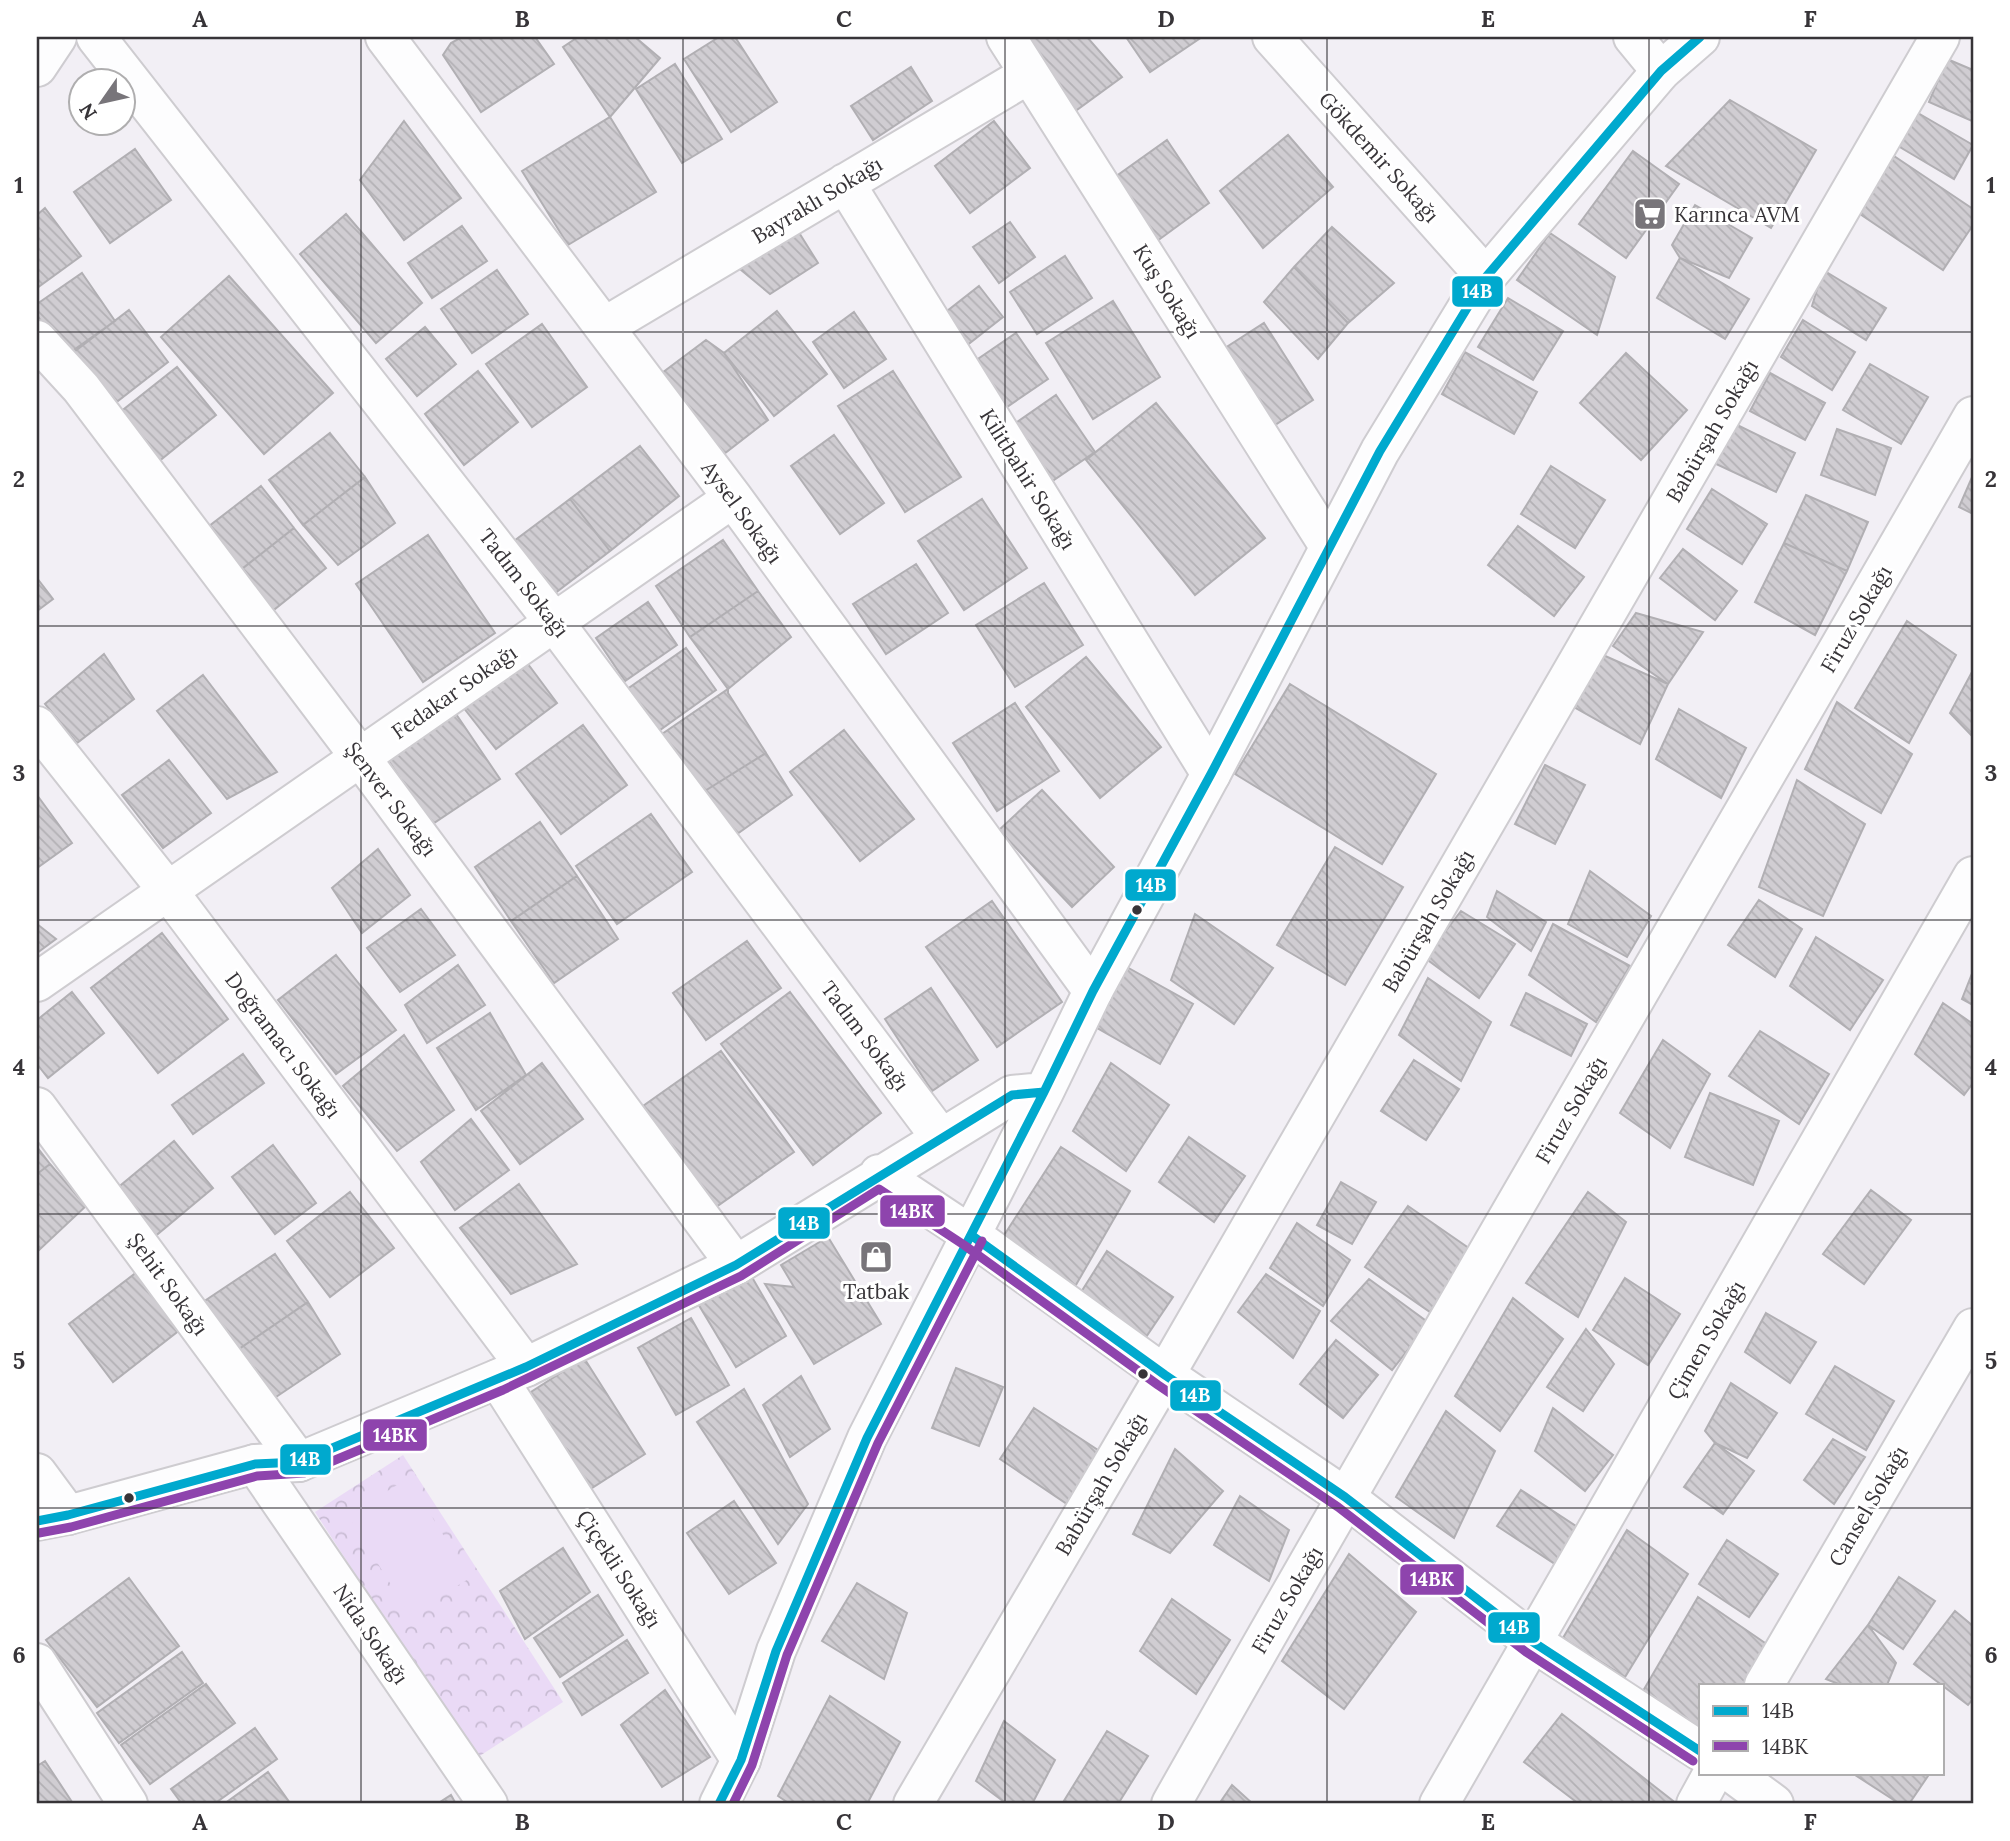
<svg xmlns="http://www.w3.org/2000/svg" width="2010" height="1841" font-family="Lora,serif">
<style>
.park{fill:url(#park-crowns)}
.garden{fill:#eadaf6}
.building{fill:url(#building-back-hatch);stroke:#b1afb3;stroke-width:2}
.lines{fill:none;stroke-linecap:round;stroke-linejoin:round}
.street-casing{stroke:#ceccd0;stroke-width:42}
.secondary-casing{stroke:#ceccd0;stroke-width:42}
.street{stroke:#fdfdfe;stroke-width:38}
.secondary{stroke:#fdfdfe;stroke-width:38}
.bus-1-casing{stroke:#fff;stroke-width:14}
.bus-2-casing{stroke:#fff;stroke-width:14}
.bus-1{stroke:#00a9ce;stroke-width:9}
.bus-2{stroke:#8e44ad;stroke-width:9}
.grid{fill:none;stroke:#373438;stroke-width:2;stroke-opacity:0.55}
.bus-dot{fill:#373438;stroke:#fff;stroke-width:2.5}
.labels{text-anchor:middle;dominant-baseline:central;stroke-width:6;stroke-linejoin:round;paint-order:stroke}
.street-label{font-size:21px;fill:#373438;stroke:#fff}
.poi-label{font-size:21px;fill:#373438;stroke:#fff;text-anchor:start}
.line-badge{stroke:#fff;stroke-width:2.5}
.badge-label{font-size:19px;text-anchor:middle;font-weight:bold;fill:#fff}
.neatline{fill:none;stroke:#373438;stroke-width:2.5}
.grid-label{font-size:23px;text-anchor:middle;font-weight:bold;fill:#373438}
</style>
<defs>
<pattern id="park-crowns" width="20" height="18" patternUnits="userSpaceOnUse" patternTransform="scale(1.75)"><rect width="20" height="18" fill="#eadaf6"/><path d="M2 6a3 3 0 1 1 6 0M12 15a3 3 0 1 1 6 0" fill="none" stroke="#c9bcd4"/></pattern>
<pattern id="building-back-hatch" width="6" height="6" patternUnits="userSpaceOnUse" patternTransform="scale(1.75)"><rect width="6" height="6" fill="#d0cdd2"/><path d="M-1 5l2 2M0 0l6 6M5-1l2 2" fill="none" stroke="#b3b1b5"/></pattern>
</defs>
<rect width="100%" height="100%" fill="#f2eff5"/>
<path class="park" d="M403,1455L563,1702L475,1759L315,1512Z"/>
<path class="garden" d="M408,1478L470,1578L410,1615L348,1516Z"/>
<path class="building" d="M462,37H535L554,64L481,112L443,55L451,43Z
M578,37H635L660,58L610,117L563,47Z
M719,37H735L777,102L731,132L684,59Z
M1027,37H1087L1122,77L1070,115Z
M1126,37H1202L1150,72Z
M1947,59L1973,70L1972,121L1929,102Z
M675,64L722,139L682,163L636,89Z
M911,67L932,101L873,140L851,106Z
M1730,100L1816,150L1771,228L1666,166Z
M1918,113L1973,145L1954,179L1898,146Z
M610,117L656,192L568,245L522,171Z
M404,121L461,198L404,240L360,180Z
M994,121L1030,168L970,213L935,166Z
M1288,135L1333,187L1263,248L1220,191Z
M1167,140L1209,203L1149,247L1101,187Z
M135,149L171,200L110,243L74,192Z
M1633,151L1679,184L1626,258L1579,224Z
M1894,156L1973,209V225L1943,270L1857,212Z
M1695,205L1752,238L1729,278L1680,258L1672,245Z
M45,208L81,256L37,288V215Z
M346,214L422,303L376,343L300,254Z
M1010,222L1035,257L999,283L973,247Z
M462,226L487,261L432,298L408,263Z
M1332,227L1394,283L1348,323L1294,267Z
M798,231L818,263L770,294L740,269Z
M1550,233L1615,277L1597,335L1517,280Z
M1065,256L1092,298L1037,334L1010,292Z
M1680,258L1749,299L1725,339L1657,298Z
M1294,267L1348,323L1318,359L1264,302Z
M497,270L528,314L472,353L441,309Z
M1823,270L1886,308L1866,340L1812,306Z
M82,273L115,321L65,356L37,315V304Z
M229,276L333,393L264,454L161,337Z
M979,286L1003,317L966,346L942,315Z
M1508,298L1563,331L1533,380L1478,347Z
M1113,301L1160,377L1093,419L1046,343Z
M129,310L168,362L114,404L74,352Z
M777,311L827,374L774,416L724,353Z
M854,312L886,359L844,388L813,342Z
M1803,320L1855,352L1832,390L1781,357Z
M1264,323L1313,400L1275,425L1225,348Z
M542,324L587,387L532,427L486,364Z
M425,327L456,364L417,396L386,359Z
M1016,333L1048,379L1004,409L972,363Z
M706,340L724,353L768,420L720,457L658,376Z
M1465,352L1537,392L1514,434L1442,394Z
M1626,353L1687,410L1641,460L1580,403Z
M1870,364L1928,397L1901,444L1843,410Z
M177,367L216,415L158,462L119,413Z
M478,371L518,422L464,465L425,414Z
M893,371L961,477L905,512L838,406Z
M1770,373L1825,403L1805,440L1750,411Z
M1056,395L1095,452L1048,484L1010,427Z
M1156,403L1265,538L1195,595L1086,460Z
M1733,423L1795,453L1776,492L1714,463Z
M1837,429L1891,448L1875,495L1821,475Z
M330,433L365,477L303,525L269,480Z
M834,435L884,503L840,534L791,466Z
M640,446L679,496L610,551L570,499Z
M1551,466L1605,500L1575,548L1521,514Z
M1973,475V514L1959,507Z
M365,477L395,523L338,565L303,525Z
M261,486L294,528L238,572L204,530Z
M1712,489L1767,524L1742,564L1687,529Z
M1806,495L1868,522L1847,571L1784,543Z
M570,499L610,551L550,597L510,544Z
M982,499L1027,568L964,610L918,541Z
M1518,526L1584,577L1554,616L1488,565Z
M294,528L326,568L270,613L238,572Z
M428,535L495,633L423,682L356,584Z
M723,540L758,591L690,637L656,586Z
M1784,543L1847,571L1815,635L1755,602Z
M1683,549L1737,591L1715,620L1660,578Z
M916,564L948,613L886,654L853,604Z
M37,578L53,599L37,611Z
M1044,583L1083,645L1015,687L976,625Z
M758,591L791,637L728,689L690,637Z
M648,602L677,645L625,681L596,638Z
M1636,613L1703,632L1668,684L1613,646Z
M1907,621L1956,655L1909,743L1855,708Z
M686,648L716,690L653,735L623,692Z
M104,654L134,699L77,743L45,704Z
M1603,655L1668,684L1640,744L1574,707Z
M1086,657L1161,747L1100,798L1026,707Z
M525,660L557,703L496,749L463,707Z
M1972,672L1973,673V737L1950,713Z
M203,675L277,772L227,799L157,711Z
M1290,684L1436,774L1382,864L1235,774Z
M728,689V693L766,753L700,794L662,734Z
M1837,702L1912,754L1881,813L1805,769Z
M1015,703L1059,771L997,811L953,743Z
M1679,709L1746,748L1721,798L1656,759Z
M456,714L500,779L431,825L388,760Z
M583,725L627,785L561,834L516,774Z
M844,730L914,819L860,861L790,772Z
M766,753L792,795L730,839L700,794Z
M169,760L211,813L163,848L122,795Z
M1545,765L1585,785L1555,844L1515,824Z
M1797,780L1865,824L1823,916L1759,887Z
M1042,790L1114,867L1072,907L999,830Z
M37,795L72,843L37,868Z
M651,814L692,872L617,924L576,866Z
M540,822L577,876L511,921L475,867Z
M1335,847L1403,887L1345,985L1277,945Z
M378,849L410,895L362,933L332,888Z
M1590,871L1651,916L1627,957L1568,924Z
M577,876L618,939L554,983L511,921Z
M1497,891L1546,922L1531,951L1487,917Z
M1759,900L1802,929L1775,977L1728,945Z
M992,901L1062,1002L997,1047L926,947Z
M421,909L455,955L400,992L367,948Z
M1461,911L1515,944L1479,998L1425,958Z
M1195,914L1273,968L1234,1024L1171,980Z
M37,924L56,939L37,953Z
M1553,924L1630,966L1596,1022L1529,975Z
M162,933L228,1019L158,1073L91,988Z
M1816,937L1883,980L1850,1030L1790,986Z
M747,941L781,988L706,1040L673,993Z
M336,955L396,1030L336,1074L278,1000Z
M458,965L485,1005L427,1043L405,1005Z
M1125,966L1193,1004L1160,1064L1092,1025Z
M1973,971V1005L1962,999Z
M1428,978L1491,1022L1461,1081L1399,1035Z
M931,988L978,1060L932,1091L885,1019Z
M72,992L104,1033L48,1078L37,1064V1020Z
M790,992L881,1113L813,1165L721,1044Z
M1526,993L1587,1024L1571,1056L1511,1025Z
M1943,1003L1973,1024V1083L1964,1095L1915,1054Z
M490,1013L526,1075L476,1110L437,1048Z
M1760,1031L1829,1074L1799,1124L1729,1076Z
M404,1035L454,1110L397,1151L343,1086Z
M1663,1040L1710,1074L1670,1148L1620,1113Z
M721,1051L794,1152L716,1207L643,1106Z
M243,1054L264,1083L193,1134L172,1105Z
M1414,1060L1459,1089L1426,1140L1381,1111Z
M542,1063L583,1119L520,1164L481,1111Z
M1111,1063L1169,1105L1126,1171L1073,1131Z
M1710,1093L1779,1121L1753,1185L1685,1157Z
M471,1119L509,1170L455,1210L421,1162Z
M1189,1137L1245,1176L1214,1222L1159,1182Z
M174,1141L213,1188L153,1238L115,1190Z
M273,1145L316,1203L275,1234L232,1177Z
M37,1147L50,1164L37,1174Z
M1061,1147L1130,1191L1073,1290L1001,1240Z
M50,1164L86,1206L37,1252V1174Z
M1341,1182L1376,1202L1352,1244L1317,1225Z
M519,1184L577,1264L511,1294L460,1228Z
M1871,1190L1911,1220L1864,1284L1823,1254Z
M350,1192L394,1248L330,1297L287,1241Z
M1588,1192L1626,1222L1578,1317L1526,1283Z
M1408,1206L1473,1251L1430,1312L1365,1267Z
M1297,1223L1350,1260L1323,1306L1270,1268Z
M828,1237L881,1324L814,1364L765,1284L794,1287L781,1265Z
M1107,1251L1173,1297L1144,1340L1078,1297Z
M275,1254L308,1302L236,1351L203,1302Z
M137,1272L181,1329L113,1382L69,1324Z
M749,1272L786,1336L736,1367L697,1302Z
M1266,1274L1320,1311L1293,1358L1238,1312Z
M1625,1278L1680,1314L1648,1365L1593,1330Z
M1369,1279L1429,1323L1392,1370L1331,1321Z
M1513,1298L1563,1339L1500,1431L1455,1396Z
M308,1302L340,1354L273,1399L236,1351Z
M1766,1313L1816,1342L1790,1383L1745,1352Z
M691,1318L729,1385L676,1415L638,1348Z
M1586,1329L1614,1364L1583,1411L1547,1387Z
M1336,1340L1378,1375L1343,1418L1300,1384Z
M584,1358L645,1454L581,1495L520,1399Z
M1835,1366L1894,1401L1866,1450L1806,1414Z
M956,1368L1003,1387L979,1446L932,1428Z
M801,1376L830,1429L790,1457L763,1405Z
M1731,1383L1777,1413L1747,1458L1715,1443L1705,1431Z
M744,1389L808,1504L778,1544L697,1422Z
M1034,1408L1101,1452L1067,1504L1000,1459Z
M1553,1408L1613,1455L1585,1491L1535,1451Z
M1446,1411L1495,1451L1454,1538L1396,1497Z
M1833,1439L1865,1457L1834,1504L1804,1480Z
M1715,1443L1754,1471L1723,1514L1684,1487Z
M1175,1449L1223,1491L1170,1553L1133,1534Z
M1521,1490L1579,1528L1555,1564L1497,1526Z
M1240,1496L1289,1530L1269,1581L1214,1545Z
M734,1501L776,1563L729,1594L687,1533Z
M1627,1530L1688,1574L1625,1677L1563,1638Z
M1727,1540L1778,1574L1749,1617L1699,1584Z
M563,1548L590,1592L525,1639L500,1591Z
M1349,1554L1416,1612L1344,1709L1282,1661Z
M1899,1577L1935,1601L1903,1649L1868,1625Z
M129,1578L179,1646L97,1707L46,1640Z
M857,1583L907,1613L884,1679L822,1641Z
M598,1595L623,1635L560,1677L534,1638Z
M1698,1597L1768,1645L1744,1685H1700V1735L1643,1691Z
M1172,1599L1230,1640L1196,1694L1140,1651Z
M1955,1611L1973,1626V1699L1968,1705L1914,1664Z
M1868,1625L1896,1663L1887,1685H1841L1826,1679Z
M627,1640L648,1673L582,1715L563,1683Z
M182,1652L203,1683L119,1743L97,1713Z
M206,1684L235,1723L150,1784L121,1745Z
M665,1690L710,1757L662,1787L621,1725Z
M830,1696L900,1742L867,1804H790L778,1796Z
M1562,1714L1677,1804H1579L1524,1762Z
M1004,1721L1055,1760L1032,1804H1007L976,1781Z
M255,1728L277,1759L214,1804H182L171,1789Z
M1107,1731L1148,1756L1118,1804H1062Z
M45,1761L72,1802L69,1804H37V1766Z
M268,1772L290,1803L224,1804Z
M1852,1773H1930L1909,1804H1900Z
M1232,1785L1253,1804H1219Z
M451,1795L456,1804H437Z"/>
<g class="lines">
<defs>
<path id="street" d="M96,37L554,622L941,1138
M385,37L733,498L1093,991
M1006,37L1329,546
M1272,37L1486,277
M1633,37L1661,71
M845,183L1211,774
M604,327L1029,74
M37,340L81,388L360,757L736,1265
M37,726L168,891L526,1367
M37,982L733,498
M37,1107L299,1462
M498,1379L741,1760
M255,1464L488,1804
M37,1473L68,1515
M37,1663L128,1804
M1764,1685L1973,1328
M913,1804L1165,1375L1940,37
M1171,1804C1434,1339 1707,879 1973,416
M1439,1804L1973,876
M1696,1804L1713,1773"/>
<path id="secondary" d="M37,67L57,37
M879,1174L971,1235L1165,1375L1345,1497L1533,1642L1700,1751
M37,1521L68,1515L255,1464L299,1462L526,1367L736,1265L1012,1095L1044,1092
M1732,1773L1774,1804
M719,1804L741,1760L776,1651L867,1438L1044,1092L1093,991L1211,774L1380,451L1486,277L1661,71L1700,37"/>
</defs>
<use href="#street" class="street-casing"/>
<use href="#secondary" class="secondary-casing"/>
<use href="#street" class="street"/>
<use href="#secondary" class="secondary"/>
<defs>
<path id="bus-1" d="M971,1235L1165,1375L1345,1497L1533,1642L1700,1751
M37,1521L68,1515L255,1464L299,1462L526,1367L736,1265L1012,1095L1044,1092
M719,1804L741,1760L776,1651L867,1438L1044,1092L1093,991L1211,774L1380,451L1486,277L1661,71L1700,37"/>
<path id="bus-2" d="M39,1533L71,1527L257,1476L304,1473L503,1390L741,1276L879,1189L964,1245L1158,1385L1338,1507L1526,1652L1693,1761
M733,1804L752,1765L787,1655L878,1443L982,1241"/>
</defs>
<use href="#bus-1" class="bus-1-casing"/>
<use href="#bus-2" class="bus-2-casing"/>
<use href="#bus-1" class="bus-1"/>
<use href="#bus-2" class="bus-2"/>
</g>
<path class="grid" d="M361,37V1804M683,37V1804M1005,37V1804M1327,37V1804M1649,37V1804M37,332H1973M37,626H1973M37,920H1973M37,1214H1973M37,1508H1973"/>
<defs>
<symbol id="supermarket-square" viewBox="-11 -11 22 22"><rect x="-9" y="-9" width="18" height="18" rx="4" fill="#78757a" stroke="#fff"/><path d="M-6-5.5h2.5l.6 2H6L4.5 2H-2.5L-4.4-4H-6ZM-1.5 3.2a1.3 1.3 0 1 0 .1 0ZM3 3.2a1.3 1.3 0 1 0 .1 0Z" fill="#fff"/></symbol>
<symbol id="shop-square" viewBox="-11 -11 22 22"><rect x="-9" y="-9" width="18" height="18" rx="4" fill="#78757a" stroke="#fff"/><path d="M-5-2.5h2.3a2.7 3.5 0 0 1 5.4 0H5L5.5 6h-11ZM-1.5-2.5h3a1.5 2.3 0 0 0-3 0Z" fill="#fff"/></symbol>
</defs>
<g fill-rule="evenodd">
<use href="#supermarket-square" x="1631" y="195" width="38" height="38"/>
<use href="#shop-square" x="857" y="1238" width="38" height="38"/>
</g>
<g class="bus-dot">
<circle cx="1137" cy="910" r="6"/>
<circle cx="1143" cy="1374" r="6"/>
<circle cx="129" cy="1498" r="6"/>
</g>
<g class="labels">
<g class="street-label">
<text transform="translate(1379 157) rotate(48)">Gökdemir Sokağı</text>
<text transform="translate(817 200) rotate(-31)">Bayraklı Sokağı</text>
<text transform="translate(1167 291) rotate(58)">Kuş Sokağı</text>
<text transform="translate(1712 431) rotate(-60)">Babürşah Sokağı</text>
<text transform="translate(1028 479) rotate(58)">Kilitbahir Sokağı</text>
<text transform="translate(742 512) rotate(54)">Aysel Sokağı</text>
<text transform="translate(524 583) rotate(52)">Tadım Sokağı</text>
<text transform="translate(1856 619) rotate(-60)">Firuz Sokağı</text>
<text transform="translate(454 692) rotate(-35)">Fedakar Sokağı</text>
<text transform="translate(391 799) rotate(53)">Şenver Sokağı</text>
<text transform="translate(1428 921) rotate(-60)">Babürşah Sokağı</text>
<text transform="translate(865 1036) rotate(53)">Tadım Sokağı</text>
<text transform="translate(283 1045) rotate(53)">Doğramacı Sokağı</text>
<text transform="translate(1571 1110) rotate(-60)">Firuz Sokağı</text>
<text transform="translate(168 1284) rotate(54)">Şehit Sokağı</text>
<text transform="translate(1706 1340) rotate(-60)">Çimen Sokağı</text>
<text transform="translate(1101 1484) rotate(-60)">Babürşah Sokağı</text>
<text transform="translate(1868 1506) rotate(-60)">Cansel Sokağı</text>
<text transform="translate(619 1569) rotate(57)">Çiçekli Sokağı</text>
<text transform="translate(1287 1600) rotate(-60)">Firuz Sokağı</text>
<text transform="translate(371 1634) rotate(56)">Nida Sokağı</text>
</g>
<g class="poi-label">
<text x="1674" y="214">Karınca AVM</text>
<text x="876" y="1291" text-anchor="middle">Tatbak</text>
</g>
</g>
<g class="line-badge">
<rect x="1451" y="275" width="53" height="33" rx="7" fill="#00a9ce"/>
<rect x="1124" y="868" width="53" height="34" rx="7" fill="#00a9ce"/>
<rect x="879" y="1194" width="67" height="34" rx="7" fill="#8e44ad"/>
<rect x="777" y="1206" width="54" height="34" rx="7" fill="#00a9ce"/>
<rect x="1169" y="1379" width="53" height="33" rx="7" fill="#00a9ce"/>
<rect x="362" y="1418" width="66" height="34" rx="7" fill="#8e44ad"/>
<rect x="279" y="1443" width="53" height="33" rx="7" fill="#00a9ce"/>
<rect x="1399" y="1563" width="66" height="33" rx="7" fill="#8e44ad"/>
<rect x="1487" y="1611" width="54" height="33" rx="7" fill="#00a9ce"/>
</g>
<g class="badge-label">
<text x="1477" y="298">14B</text>
<text x="1151" y="892">14B</text>
<text x="912" y="1218">14BK</text>
<text x="804" y="1230">14B</text>
<text x="1195" y="1402">14B</text>
<text x="395" y="1442">14BK</text>
<text x="305" y="1466">14B</text>
<text x="1432" y="1586">14BK</text>
<text x="1514" y="1634">14B</text>
</g>
<rect width="2010" height="1841" fill="none" stroke="#ffffff" stroke-width="77"/>
<rect x="1699" y="1684" width="245" height="91" fill="#ffffff" stroke="#afaeaf" stroke-width="2"/>
<rect x="1713" y="1706" width="35" height="10" fill="#00a9ce" stroke="#afaeaf" stroke-width="2"/>
<text x="1762" y="1718" font-size="21" fill="#373438">14B</text>
<rect x="1713" y="1741" width="35" height="10" fill="#8e44ad" stroke="#afaeaf" stroke-width="2"/>
<text x="1762" y="1754" font-size="21" fill="#373438">14BK</text>
<g transform="translate(102 102) rotate(236)"><circle r="33" fill="#ffffff" stroke="#afaeaf" stroke-width="2"/>
<path d="M0-5L12 26L0 18L-12 26Z" fill="#78757a"/>
<text y="-10" font-size="19" font-weight="bold" text-anchor="middle" fill="#373438">N</text>
</g>
<rect x="38" y="38" width="1934" height="1764" class="neatline"/>
<g class="grid-label">
<text x="200" y="27">A</text>
<text x="522" y="27">B</text>
<text x="844" y="27">C</text>
<text x="1166" y="27">D</text>
<text x="1488" y="27">E</text>
<text x="1810" y="27">F</text>
<text x="19" y="193">1</text>
<text x="1991" y="193">1</text>
<text x="19" y="487">2</text>
<text x="1991" y="487">2</text>
<text x="19" y="781">3</text>
<text x="1991" y="781">3</text>
<text x="19" y="1075">4</text>
<text x="1991" y="1075">4</text>
<text x="19" y="1369">5</text>
<text x="1991" y="1369">5</text>
<text x="19" y="1663">6</text>
<text x="1991" y="1663">6</text>
<text x="200" y="1830">A</text>
<text x="522" y="1830">B</text>
<text x="844" y="1830">C</text>
<text x="1166" y="1830">D</text>
<text x="1488" y="1830">E</text>
<text x="1810" y="1830">F</text>
</g>
</svg>
